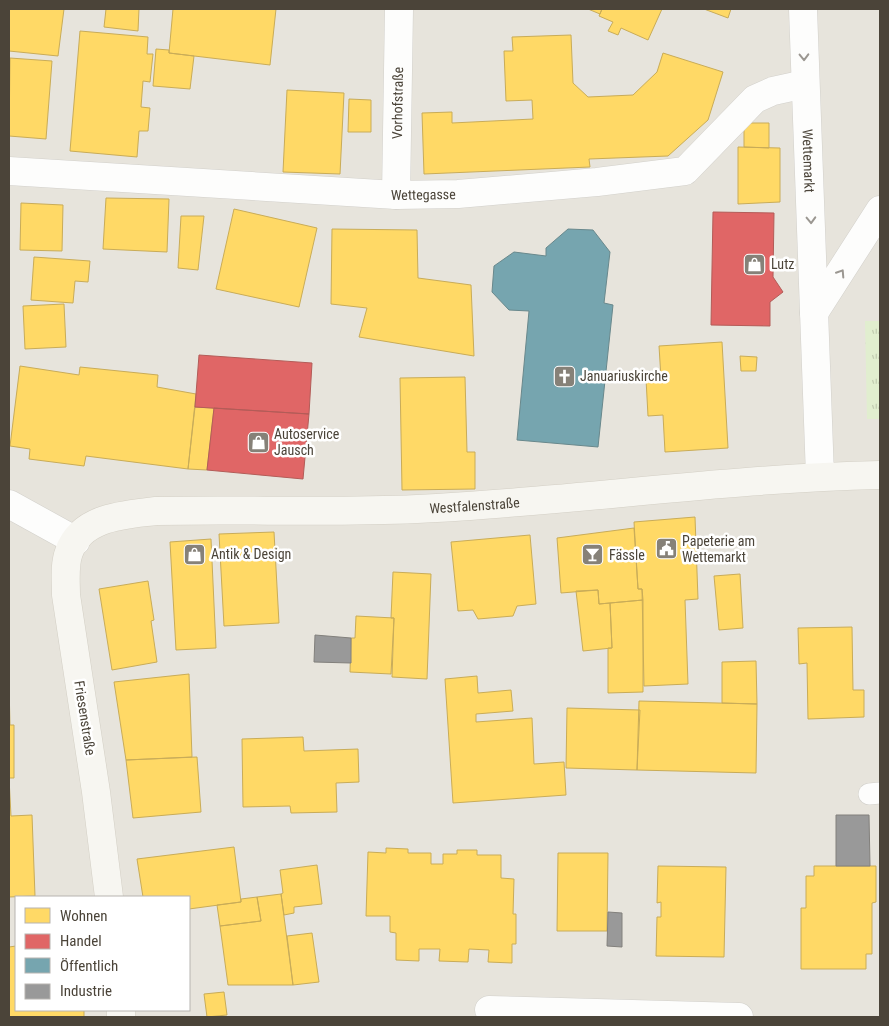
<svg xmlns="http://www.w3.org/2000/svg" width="889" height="1026" font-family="'Roboto Condensed',sans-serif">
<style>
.residential{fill:#e7e4dc;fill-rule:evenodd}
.park{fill:url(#park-tufts)}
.homes{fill:#ffd966;stroke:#c9ac58}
.shops{fill:#e06666;stroke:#b35c58}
.public{fill:#76a5af;stroke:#69888c}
.industry{fill:#999;stroke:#82807c}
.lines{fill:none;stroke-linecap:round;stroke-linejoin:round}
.service-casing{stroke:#d2d0cb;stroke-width:22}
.minor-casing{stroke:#d2d0cb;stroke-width:29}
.secondary-casing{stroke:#d3cfc5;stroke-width:29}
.service{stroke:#fdfdfc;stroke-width:21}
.minor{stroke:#fdfdfc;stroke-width:28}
.secondary{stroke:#f7f6f1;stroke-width:28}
.oneway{stroke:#9b9791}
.labels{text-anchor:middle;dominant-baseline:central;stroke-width:5;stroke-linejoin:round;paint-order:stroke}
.street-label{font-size:14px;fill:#4b4439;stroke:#fff}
.poi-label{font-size:14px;fill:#4b4439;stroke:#fff;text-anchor:start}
</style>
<defs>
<pattern id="park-tufts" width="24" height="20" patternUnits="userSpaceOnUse" patternTransform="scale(1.25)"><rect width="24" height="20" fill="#e1eecf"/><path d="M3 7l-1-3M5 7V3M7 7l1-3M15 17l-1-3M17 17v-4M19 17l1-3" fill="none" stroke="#c3cdb2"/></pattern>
</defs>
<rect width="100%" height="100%" fill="#f4f2ee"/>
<path class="residential" d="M9,9H880V1017H9ZM16,897H189V1010H16Z"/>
<path class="park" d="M865,321H880V419H867Z"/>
<path class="homes" d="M9,9H64L58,56L9,51Z
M106,9H139L138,31L104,27Z
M173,9H276L270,65L169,53Z
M588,9H602L600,14Z
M602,9H662L648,40L621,28L618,35L608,31L613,22L599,16Z
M704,9H731L728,18Z
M80,31L148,37L147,54H153L150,82L143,81L141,107L150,108L148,131H139L137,157L70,151Z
M571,35L573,83L588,97L633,95L657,72L663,53L723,72L708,120L668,156L589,159L590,167L424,174L422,113L452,112V123L533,119L532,100L506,101L504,51H513L512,37Z
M156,49L169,50V53L194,56L190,89L153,86Z
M10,58L52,61L46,139L9,136Z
M287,90L344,93L340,174L283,172Z
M349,99L371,100V132H348Z
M744,123H769V148L744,147Z
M738,147L780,148V202L738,204Z
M106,198L169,199L167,252L103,249Z
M21,203L63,205L62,251L20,250Z
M234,209L317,228L299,307L216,289Z
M181,216H204L198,270L178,268Z
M332,229L417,230L418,278L471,285L474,356L359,337L367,308L331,304Z
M34,257L90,261L88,282L75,281L73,303L31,300Z
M64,304L66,347L25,349L23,306Z
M722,342L728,448L665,452L663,415L648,416L646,379L661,378L659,346Z
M740,356L757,357L756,371H741Z
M20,366L79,375L80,367L158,375L157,387L196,394L188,469L86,456L84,466L29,459L30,449L10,446Z
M465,377L467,452H475V489L402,490L400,378Z
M195,407L214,408L207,470L188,469Z
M695,517L698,599L685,600L688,684L644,686L642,589H638L634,522Z
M634,528L638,589H642L643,600L599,604L598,590L561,593L557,538Z
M274,532L279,623L224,626L219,534Z
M530,535L536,604L517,606L513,616L478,619L473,610L458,611L451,542Z
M211,539L216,648L176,650L170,542Z
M393,572L431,574L427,679L392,677L394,618H391Z
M740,574L743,628L719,630L714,576Z
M148,581L154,620L151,621L157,662L112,670L99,589Z
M598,590L599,604L610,603L612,648L583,651L576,591Z
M643,600V692L608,693V648H612L610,603Z
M356,616L394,618L391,674L350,672L351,638H355Z
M852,627L853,690H864V717L808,719L807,663L799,664L798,628Z
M756,661L757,704L722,703V662Z
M189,674L192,757L126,760L114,682Z
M477,676L478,693L511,690L513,711L476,714V722L532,718L534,764L564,762L566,795L453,803L445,679Z
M9,686L10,725H14V778H9L11,816L32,815L35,896L9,897Z
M639,701L757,704L756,773L637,770Z
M567,708L640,710L637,770L566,768Z
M303,737L304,751L358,749L359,782L336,783L337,812L291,813L290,806L243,807L242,739Z
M197,757L201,812L133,818L126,760Z
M234,847L241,902L189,909V897H143L137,859Z
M386,848L408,849V853H431V864H443V854H457V850H477V855H501V878L514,879L513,914H516V944H512V963L488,962L489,950L469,949L468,962L439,961L440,949H419V961L396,960V933L390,932V916H366L368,852L386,853Z
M558,853H608L607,931H557Z
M317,865L322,904L294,907V913L284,915L281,894L283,893L280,870Z
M658,866L726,867L724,957L656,956L657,917H661V902L657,903Z
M814,866H876V902L872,903V954H866V969H801V908H806V876H814Z
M281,894L293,985H228L220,926L261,921L257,897Z
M257,897L261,921L220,926L217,905L241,902V899Z
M312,933L319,982L293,985L287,936Z
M16,946V1010H84V1017H9V947Z
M224,992L227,1015L207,1017L204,994Z"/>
<path class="shops" d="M713,212L774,213L773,277L783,292L770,302V326L711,325Z
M199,355L312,363L309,414L195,407Z
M214,408L309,414L303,479L207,470Z"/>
<path class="public" d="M568,229L593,230L610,252L604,303L613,305L598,447L517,440L529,311L509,310L492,292L494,266L514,252L546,256V248Z"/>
<path class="industry" d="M315,635L351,638V663L314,662Z
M836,815H869L870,866H836Z
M608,912L622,913V947L607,946Z"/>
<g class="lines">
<defs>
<path id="service" d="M869,794L880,793"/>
<g id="minor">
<path id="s1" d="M803,9L820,476"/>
<path id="s2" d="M9,171L396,195L458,194L597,182L685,171L755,99L773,91L805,84"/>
<path id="s3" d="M396,195L399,9"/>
<path d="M814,313L880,210"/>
<path d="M9,504L76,541"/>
<path d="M489,1010L739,1017"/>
</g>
<g id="secondary">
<path id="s4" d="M109,897L96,792L66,595C66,581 64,565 69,552C82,516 125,515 156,511C243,509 330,513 417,509C572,502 725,478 880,475"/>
<path d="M121,1010V1017"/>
</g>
</defs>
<use href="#service" class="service-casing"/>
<use href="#minor" class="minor-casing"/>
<use href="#secondary" class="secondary-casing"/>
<use href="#service" class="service"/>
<use href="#minor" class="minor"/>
<use href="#secondary" class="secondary"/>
</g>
<defs><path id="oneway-chevron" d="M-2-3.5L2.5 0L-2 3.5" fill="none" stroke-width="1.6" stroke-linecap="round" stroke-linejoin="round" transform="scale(1.25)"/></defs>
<g class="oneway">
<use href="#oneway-chevron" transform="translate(804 57) rotate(89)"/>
<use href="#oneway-chevron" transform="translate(811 220) rotate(88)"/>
<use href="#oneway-chevron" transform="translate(841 273) rotate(-57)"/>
</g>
<defs>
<symbol id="shop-square" viewBox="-11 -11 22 22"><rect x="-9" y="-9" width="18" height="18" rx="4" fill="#868178" stroke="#fff"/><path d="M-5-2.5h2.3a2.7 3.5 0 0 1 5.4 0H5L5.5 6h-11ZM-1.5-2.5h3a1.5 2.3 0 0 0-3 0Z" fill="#fff"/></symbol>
<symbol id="church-square" viewBox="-11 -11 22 22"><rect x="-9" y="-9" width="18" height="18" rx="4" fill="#868178" stroke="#fff"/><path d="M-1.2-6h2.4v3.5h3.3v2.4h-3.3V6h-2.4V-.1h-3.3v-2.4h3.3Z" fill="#fff"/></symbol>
<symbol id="civic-square" viewBox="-11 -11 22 22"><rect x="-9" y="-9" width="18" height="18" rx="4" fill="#868178" stroke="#fff"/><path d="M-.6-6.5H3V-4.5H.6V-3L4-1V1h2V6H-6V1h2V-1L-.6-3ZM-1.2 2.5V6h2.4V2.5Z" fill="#fff"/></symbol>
<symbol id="bar-square" viewBox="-11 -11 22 22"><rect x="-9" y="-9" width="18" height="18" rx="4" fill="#868178" stroke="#fff"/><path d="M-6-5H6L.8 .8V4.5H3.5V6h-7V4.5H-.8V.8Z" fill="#fff"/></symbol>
</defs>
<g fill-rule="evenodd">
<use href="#shop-square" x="742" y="252" width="25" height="25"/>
<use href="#church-square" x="552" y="364" width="25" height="25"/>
<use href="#shop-square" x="246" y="430" width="25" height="25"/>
<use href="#civic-square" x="654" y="536" width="25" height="25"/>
<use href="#shop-square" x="182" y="542" width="25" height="25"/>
<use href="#bar-square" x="580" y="542" width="25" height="25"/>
</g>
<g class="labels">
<g class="street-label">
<text stroke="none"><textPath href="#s3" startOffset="92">Vorhofstraße</textPath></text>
<text stroke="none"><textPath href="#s1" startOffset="152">Wettemarkt</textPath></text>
<text stroke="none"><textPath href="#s2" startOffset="415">Wettegasse</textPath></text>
<text stroke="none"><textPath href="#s4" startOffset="769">Westfalenstraße</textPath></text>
<text transform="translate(85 718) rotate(81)">Friesenstraße</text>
</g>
<g class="poi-label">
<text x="771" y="264">Lutz</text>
<text x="580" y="376">Januariuskirche</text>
<text x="274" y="434">Autoservice<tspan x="274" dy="16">Jausch</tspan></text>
<text x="682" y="541">Papeterie am<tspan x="682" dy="16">Wettemarkt</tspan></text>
<text x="211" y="554">Antik &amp; Design</text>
<text x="609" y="555">Fässle</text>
</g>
</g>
<rect width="889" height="1026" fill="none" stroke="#4b4439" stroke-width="20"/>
<rect x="15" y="896" width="175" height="115" fill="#ffffff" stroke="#b7b4b0"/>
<rect x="25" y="908" width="25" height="15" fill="#ffd966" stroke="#b7b4b0"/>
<text x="60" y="921" font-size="15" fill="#4b4439">Wohnen</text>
<rect x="25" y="934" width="25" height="15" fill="#e06666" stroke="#b7b4b0"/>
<text x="60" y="946" font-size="15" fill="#4b4439">Handel</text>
<rect x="25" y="958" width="25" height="15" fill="#76a5af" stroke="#b7b4b0"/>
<text x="60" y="971" font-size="15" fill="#4b4439">Öffentlich</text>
<rect x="25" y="984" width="25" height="15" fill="#999999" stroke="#b7b4b0"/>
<text x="60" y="996" font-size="15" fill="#4b4439">Industrie</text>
</svg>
